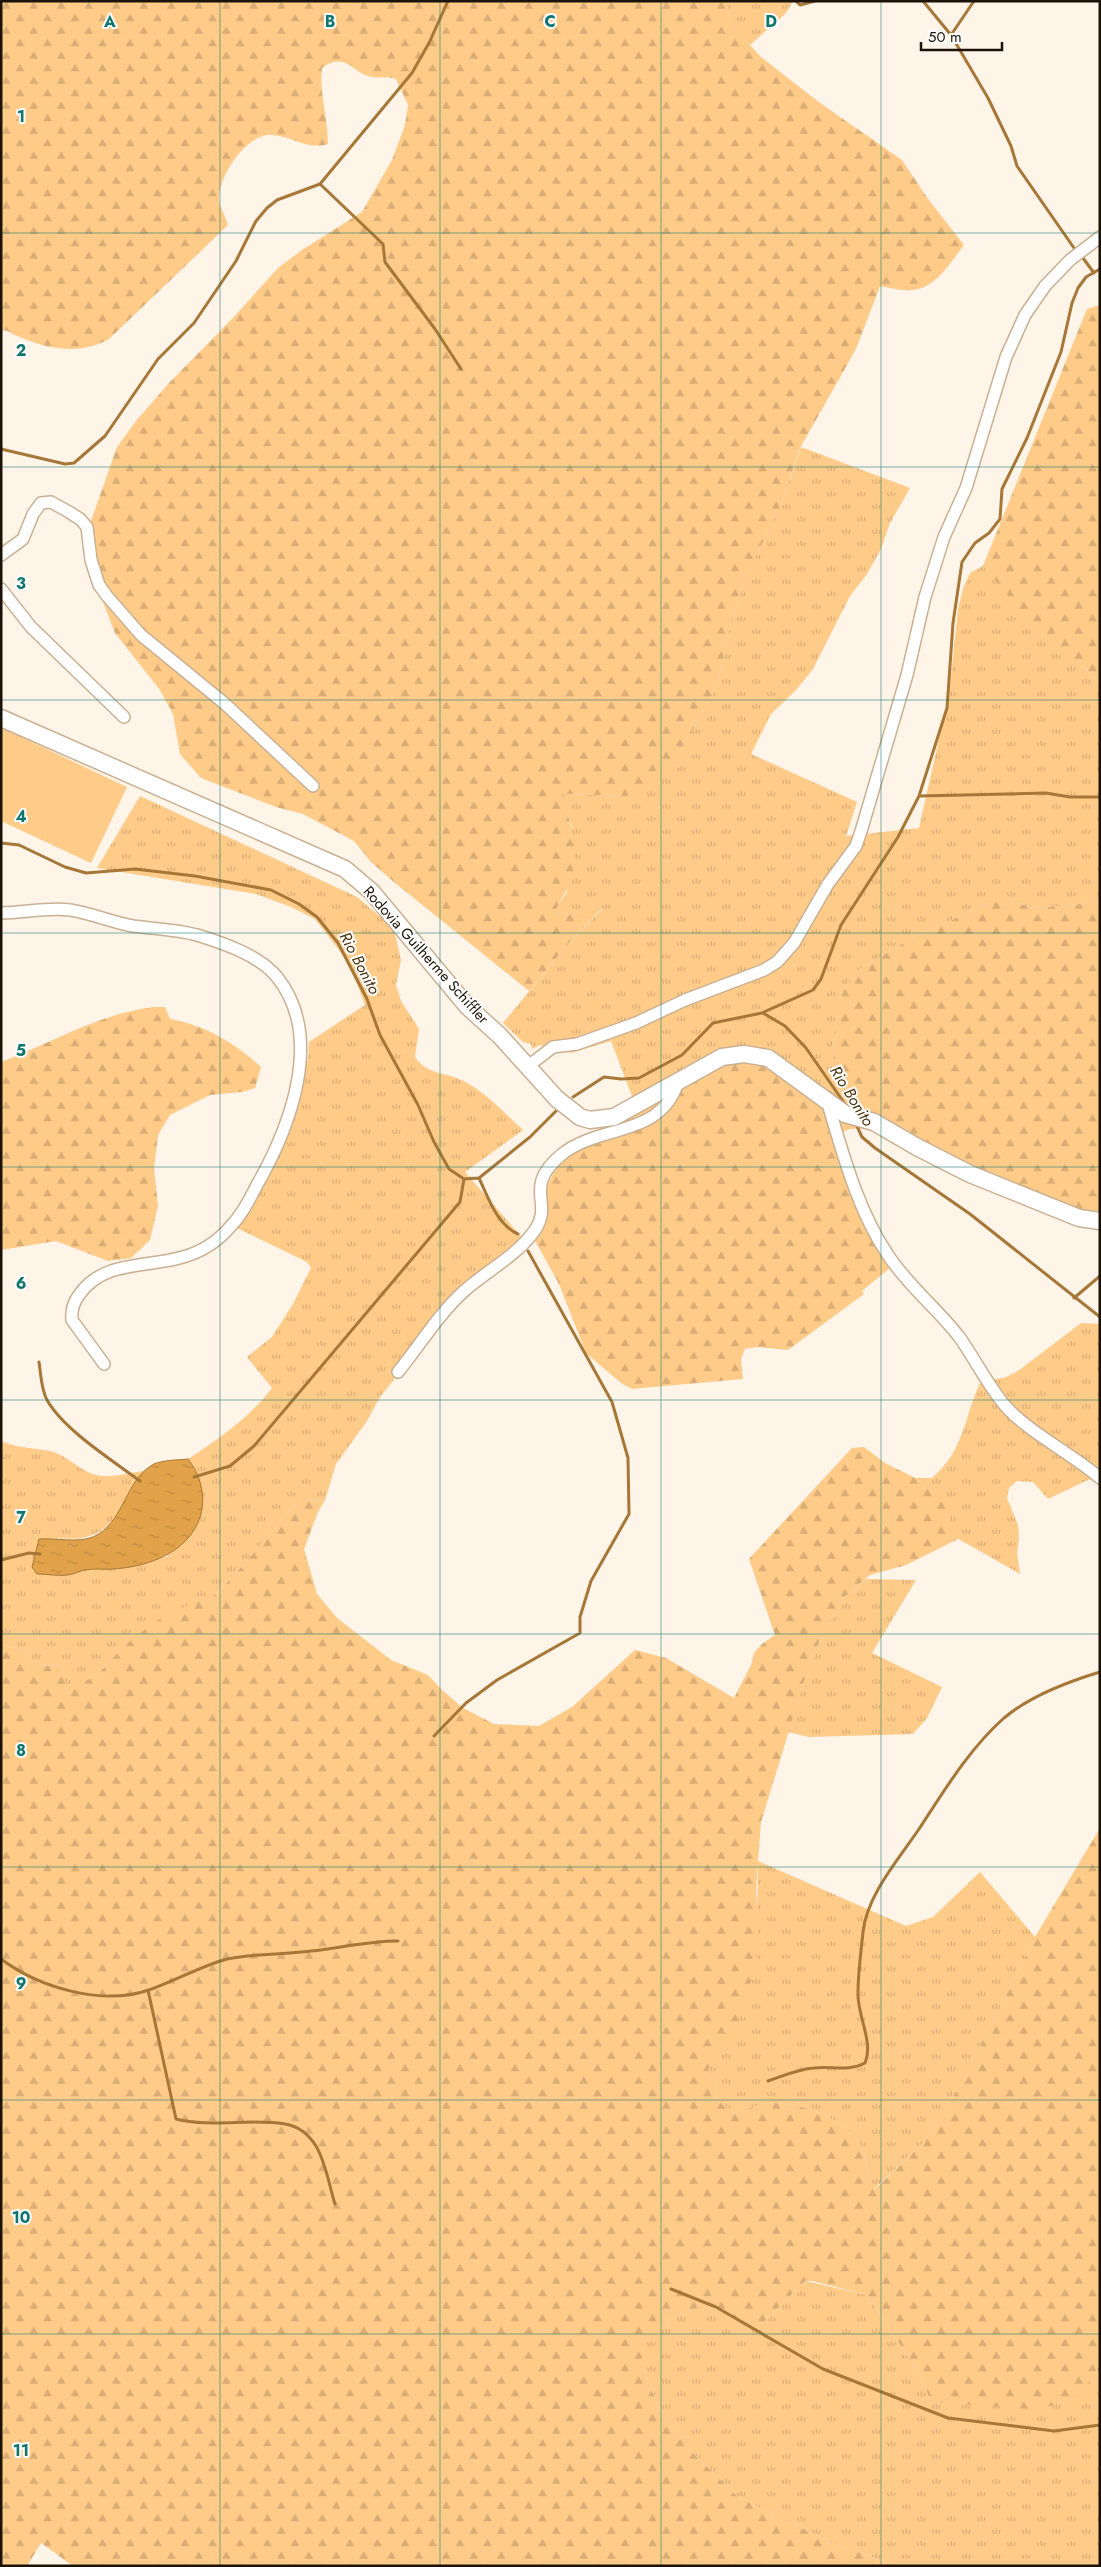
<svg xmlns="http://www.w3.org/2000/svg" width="1101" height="2567" font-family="Jost,sans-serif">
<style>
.grass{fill:url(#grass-tufts)}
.forest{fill:url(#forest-firs)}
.garden{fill:#ffcb89}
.water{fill:url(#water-ripples);stroke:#a67736}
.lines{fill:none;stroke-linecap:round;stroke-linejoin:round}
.stream{stroke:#a67736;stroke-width:3}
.street-casing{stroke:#c9b092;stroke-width:14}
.secondary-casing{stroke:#c9b092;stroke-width:19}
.street{stroke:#fff;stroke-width:11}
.secondary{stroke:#fff;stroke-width:16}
.grid{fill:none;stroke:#0f766e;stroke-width:1;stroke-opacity:0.55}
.labels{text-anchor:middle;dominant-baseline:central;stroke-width:4;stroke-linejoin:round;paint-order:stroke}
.street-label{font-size:15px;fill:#1b1307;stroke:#fff}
.water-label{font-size:16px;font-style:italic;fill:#4d330d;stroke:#fff}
.grid-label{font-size:16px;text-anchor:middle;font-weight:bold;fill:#0f766e;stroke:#fff;stroke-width:4;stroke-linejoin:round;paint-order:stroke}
</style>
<defs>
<pattern id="grass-tufts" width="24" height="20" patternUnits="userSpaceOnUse" patternTransform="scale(1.25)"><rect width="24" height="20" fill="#ffcb89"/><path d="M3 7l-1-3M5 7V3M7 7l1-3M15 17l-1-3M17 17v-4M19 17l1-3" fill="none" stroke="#daad75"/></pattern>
<pattern id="forest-firs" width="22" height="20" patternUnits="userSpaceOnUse" patternTransform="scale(1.25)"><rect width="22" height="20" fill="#ffcb89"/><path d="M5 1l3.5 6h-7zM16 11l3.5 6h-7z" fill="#daad75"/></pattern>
<pattern id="water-ripples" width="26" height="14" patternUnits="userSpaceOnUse" patternTransform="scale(1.25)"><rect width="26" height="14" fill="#e2a24a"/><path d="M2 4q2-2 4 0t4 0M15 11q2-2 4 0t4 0" fill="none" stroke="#c18b3f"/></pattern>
</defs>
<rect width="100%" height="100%" fill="#fff4e8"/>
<path class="grass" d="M725,1H793L786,13L750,45L732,26Z
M801,447L910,488L890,523L881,549L867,574L850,596L813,669L796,690L771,714L751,754L857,802L846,836L919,828L949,695L958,609L963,589L970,573L983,566L1010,596L1100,683V902L1039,908L1010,902H991L907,941L857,971L843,991L836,1015L832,1047L838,1086L854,1114L637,1109L611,1041L571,1053L540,1045L532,1049L531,1044L523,1042L503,1023L569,943L602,909L572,914L556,912L558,905L567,892L572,827L560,794L626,796L674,763L700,718L719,678L726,641L745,578L781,505Z
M140,796L357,897L391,926L396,938L401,960L396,985L401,1001L419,1029L415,1057C427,1074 442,1072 459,1079C483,1089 504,1113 523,1130L465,1172L524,1240L466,1296L423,1343L380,1397L367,1421L336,1464L325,1500L304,1501L291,1508L246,1562L215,1595L125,1645L97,1675L67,1691L62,1665L35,1666L24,1650L1,1645V1441C16,1448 34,1448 50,1451C66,1455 76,1467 90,1473C105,1480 128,1473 144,1471C116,1510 114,1544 58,1538L67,1574L88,1569L123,1568L168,1556L193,1465L188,1459C220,1438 249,1418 272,1388L247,1357L272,1337L293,1304L311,1268L307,1262L233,1226L267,1167L308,1060L309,1042L365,1005L349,963L315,919L291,907L256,894L97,868Z
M1081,1323L1100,1324V1486L1090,1479L1048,1499L1033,1482L1017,1481L1009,1488L1007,1498L1018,1525L1019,1539L1017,1553L1020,1574L955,1537C946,1505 941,1499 915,1478H932C964,1451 964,1418 980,1383L1006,1377L1018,1371Z
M866,1579L916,1580L872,1653L942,1687L927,1718L913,1734L809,1737L788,1732L804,1682L821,1638L845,1597Z
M758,1861L906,1926L933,1917L980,1872L1035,1937L960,2086L922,2144L873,2190C867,2176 868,2159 861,2146C846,2118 790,2096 760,2105C751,2107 743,2111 734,2113L718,2101L714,2079L706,2073L715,2060L756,1961Z
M805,2281L867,2295L921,2377L931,2402H949L1092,2379L1100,2362V2566H898L830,2542L737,2496L688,2448L658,2406L642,2367L641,2341C672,2317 706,2289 740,2324H762Z"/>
<path class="forest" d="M1,1H725L732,26L761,57L820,103L902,160L928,199L964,245C951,262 935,289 912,290C901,291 891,288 880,286L856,349L800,448L781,505L745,578L726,641L719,678L700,718L674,763L660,781L639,794L626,796L561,794C572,828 581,849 569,884C566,894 558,901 556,912L572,914L602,908L569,943L529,991L394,882L371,862L354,841L303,814L276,807L201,778L180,754L173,714L160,690L115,633L98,589L91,521L117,447L136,421L169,383L232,319L278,268L302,250L362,212L392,160L405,125L408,105L396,79C383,75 382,79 373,77C353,75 347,50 322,68C319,93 328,118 328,144C307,150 294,137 273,135C247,132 218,176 219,200C219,206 226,217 228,225L109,339C75,358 38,347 5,330L1,332Z
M1100,305V683L1086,669L1037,630L983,566L1087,309Z
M991,902H1010L1039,908L1100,902V1218L924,1153L870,1128L850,1129L840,1133L841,1141L891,1267L862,1291L864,1294L788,1350L757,1347L745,1349L741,1359L743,1379L642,1388L632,1389L621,1383L586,1353L559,1284L532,1235C542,1195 550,1170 579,1139L727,1061H757L814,1099L853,1113L838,1086L832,1047L836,1014L843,991L857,971L907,941Z
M153,1007H165L170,1019C207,1026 233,1042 261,1067L255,1088L242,1092L210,1095L170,1115L158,1135L154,1168L158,1206L150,1240L131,1258L108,1261L56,1241L1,1250V1062C52,1043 98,1014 153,1007Z
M864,1447L885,1463L915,1478L938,1497L944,1504L958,1539L906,1565L870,1575L845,1597L821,1638L804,1682L761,1822L756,1888L758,1923L756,1961L747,1998L730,2039L706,2073L714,2079L718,2101L734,2113C743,2111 751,2107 760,2105C790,2096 846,2118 861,2146C868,2159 866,2177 874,2190L922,2144L960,2086L1035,1937L1100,1828V2362L1092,2379L1077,2394L1042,2410L931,2402L921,2377L867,2295L812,2281H805L762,2324L754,2328C749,2327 743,2326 739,2323C735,2320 733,2315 728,2313C694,2297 667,2321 642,2341V2367L658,2406L688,2448L737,2496L830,2542L898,2566H73L41,2543L27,2566H1V1645L24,1650L35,1666L62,1665L67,1690L97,1675L125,1645L156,1621L180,1609L215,1595L246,1562L291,1508L304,1501L325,1500L318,1512L304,1549L317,1594L337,1618L391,1660L428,1675L442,1690L463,1708L494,1724L539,1726L572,1707L635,1650L666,1658L734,1698L751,1665L754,1653L762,1644L775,1635L749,1559L852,1448Z"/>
<path class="garden" d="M2,728L127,787L91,863L1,821Z"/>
<path class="water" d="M188,1459C199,1473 205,1492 202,1509C195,1550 150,1567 113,1569C104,1570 95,1568 86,1570C81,1570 77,1573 72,1574C63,1577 47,1574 37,1574L32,1567L39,1539C56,1538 77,1543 93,1537C124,1524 125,1479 154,1464C163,1460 178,1460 188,1459Z"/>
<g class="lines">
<path class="stream" d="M796,1L800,5L815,1
M923,1L951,35L988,98L1011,146L1017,166L1074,248
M951,35L974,1
M320,184L383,244L385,262L435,329L461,369
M1083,258L1094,273
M1,449L65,464L74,463L105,436L158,359L194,323L236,261L256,221L267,208L277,200L320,184L412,73L429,43L448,1
M919,796L1046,793L1070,797H1100
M1,843L19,845L65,867L86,873L135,869L195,876L271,890L299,904L317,917L338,943L367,999L380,1035L418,1105L434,1142L449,1169L464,1179L479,1178L530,1137L558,1109
M763,1013L785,1026L806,1048L847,1107
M573,1097L604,1077L621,1079L639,1078L682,1055L713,1023L762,1013L813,990L821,979L841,925L898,837L919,796L947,708L953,623L962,562L975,543L989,533L1000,519L1002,489L1027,438L1061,352L1072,303L1078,288L1086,277L1100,269
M855,1122L862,1137L875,1148L970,1214L1100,1317
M479,1178C488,1197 497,1225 518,1234
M1074,1298L1100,1276
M39,1362C41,1375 41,1389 47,1400C64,1430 112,1460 140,1481
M194,1477L230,1466L254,1446L460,1202L464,1179
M1,1560L29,1553L40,1554
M434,1736L466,1703L497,1680L580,1633V1617L591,1581L629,1514L628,1458L612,1402L528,1251
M1,1959C40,1988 102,2006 149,1990C175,1981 201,1966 227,1959C255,1953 283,1955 311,1951C340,1948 368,1941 398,1941
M148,1990L176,2119C211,2128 250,2118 285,2124C298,2126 309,2135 316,2146C326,2163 329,2185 335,2204
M768,2081C783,2076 798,2069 814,2068C832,2066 848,2072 865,2063C874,2042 857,2015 858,1993C858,1973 861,1952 863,1932C867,1895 898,1860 919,1829C944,1791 969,1749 1004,1718C1030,1696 1067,1682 1100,1672
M671,2289L716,2307L823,2369L948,2418L1054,2431L1100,2425"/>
<defs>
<path id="street" d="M1,555L23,539L33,514L41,503L51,502L69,512L80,519L87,527L91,560L99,585L107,596L141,635L224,703L313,786
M1,589L31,627L124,717
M1,913C24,913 47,907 70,910C91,913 111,922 133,926C154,929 175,929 197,935C223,943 259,955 277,977C325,1037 290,1127 257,1185C249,1200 242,1215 230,1227C218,1241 201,1252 183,1257C146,1268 103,1260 79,1295C73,1303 71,1310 72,1320L104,1364
M527,1067L553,1047L577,1044L636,1023L685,1000L764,970L777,962L794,943L828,884L856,846L862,828L907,675L925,597L944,537L966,488L1006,357L1025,315L1045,286L1070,260L1100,237
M828,1104C843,1154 858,1211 888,1255C908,1286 938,1309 960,1338C975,1359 992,1393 1009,1410C1036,1437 1071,1453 1100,1478
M398,1372C420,1345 438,1315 463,1292C486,1271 517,1256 535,1230C554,1202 522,1188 561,1155C598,1124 661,1138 678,1082"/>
<path id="secondary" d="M1,718L345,869L372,892L467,1006L500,1036L557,1099L580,1117L590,1120L614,1117L722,1057L744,1054L768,1058L845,1114L874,1122L917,1147L970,1174L1079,1218L1100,1221"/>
</defs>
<use href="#street" class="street-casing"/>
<use href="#secondary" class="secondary-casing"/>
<use href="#street" class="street"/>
<use href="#secondary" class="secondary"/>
</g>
<path class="grid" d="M220,1V2566M440,1V2566M661,1V2566M881,1V2566M1,233H1100M1,467H1100M1,700H1100M1,933H1100M1,1167H1100M1,1400H1100M1,1634H1100M1,1867H1100M1,2100H1100M1,2334H1100"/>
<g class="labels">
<g class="street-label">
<text transform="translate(426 955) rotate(48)">Rodovia Guilherme Schiffler</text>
</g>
<g class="water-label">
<text transform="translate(360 963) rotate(62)">Rio Bonito</text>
<text transform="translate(852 1096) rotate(58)">Rio Bonito</text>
</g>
</g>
<g class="grid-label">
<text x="110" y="27">A</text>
<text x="330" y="27">B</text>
<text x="550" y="27">C</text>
<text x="771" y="27">D</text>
<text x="21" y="122">1</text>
<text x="21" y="356">2</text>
<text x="21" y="589">3</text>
<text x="21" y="822">4</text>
<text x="21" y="1056">5</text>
<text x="21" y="1289">6</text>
<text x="21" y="1523">7</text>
<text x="21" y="1756">8</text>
<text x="21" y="1989">9</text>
<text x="21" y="2223">10</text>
<text x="21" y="2456">11</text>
</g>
<rect width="1101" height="2567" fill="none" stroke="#1b1307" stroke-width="5"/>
<path d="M921 42v8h81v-8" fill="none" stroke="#1b1307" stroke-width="2.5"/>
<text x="928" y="42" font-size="15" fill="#1b1307" stroke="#ffffff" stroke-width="4" paint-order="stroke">50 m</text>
</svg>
